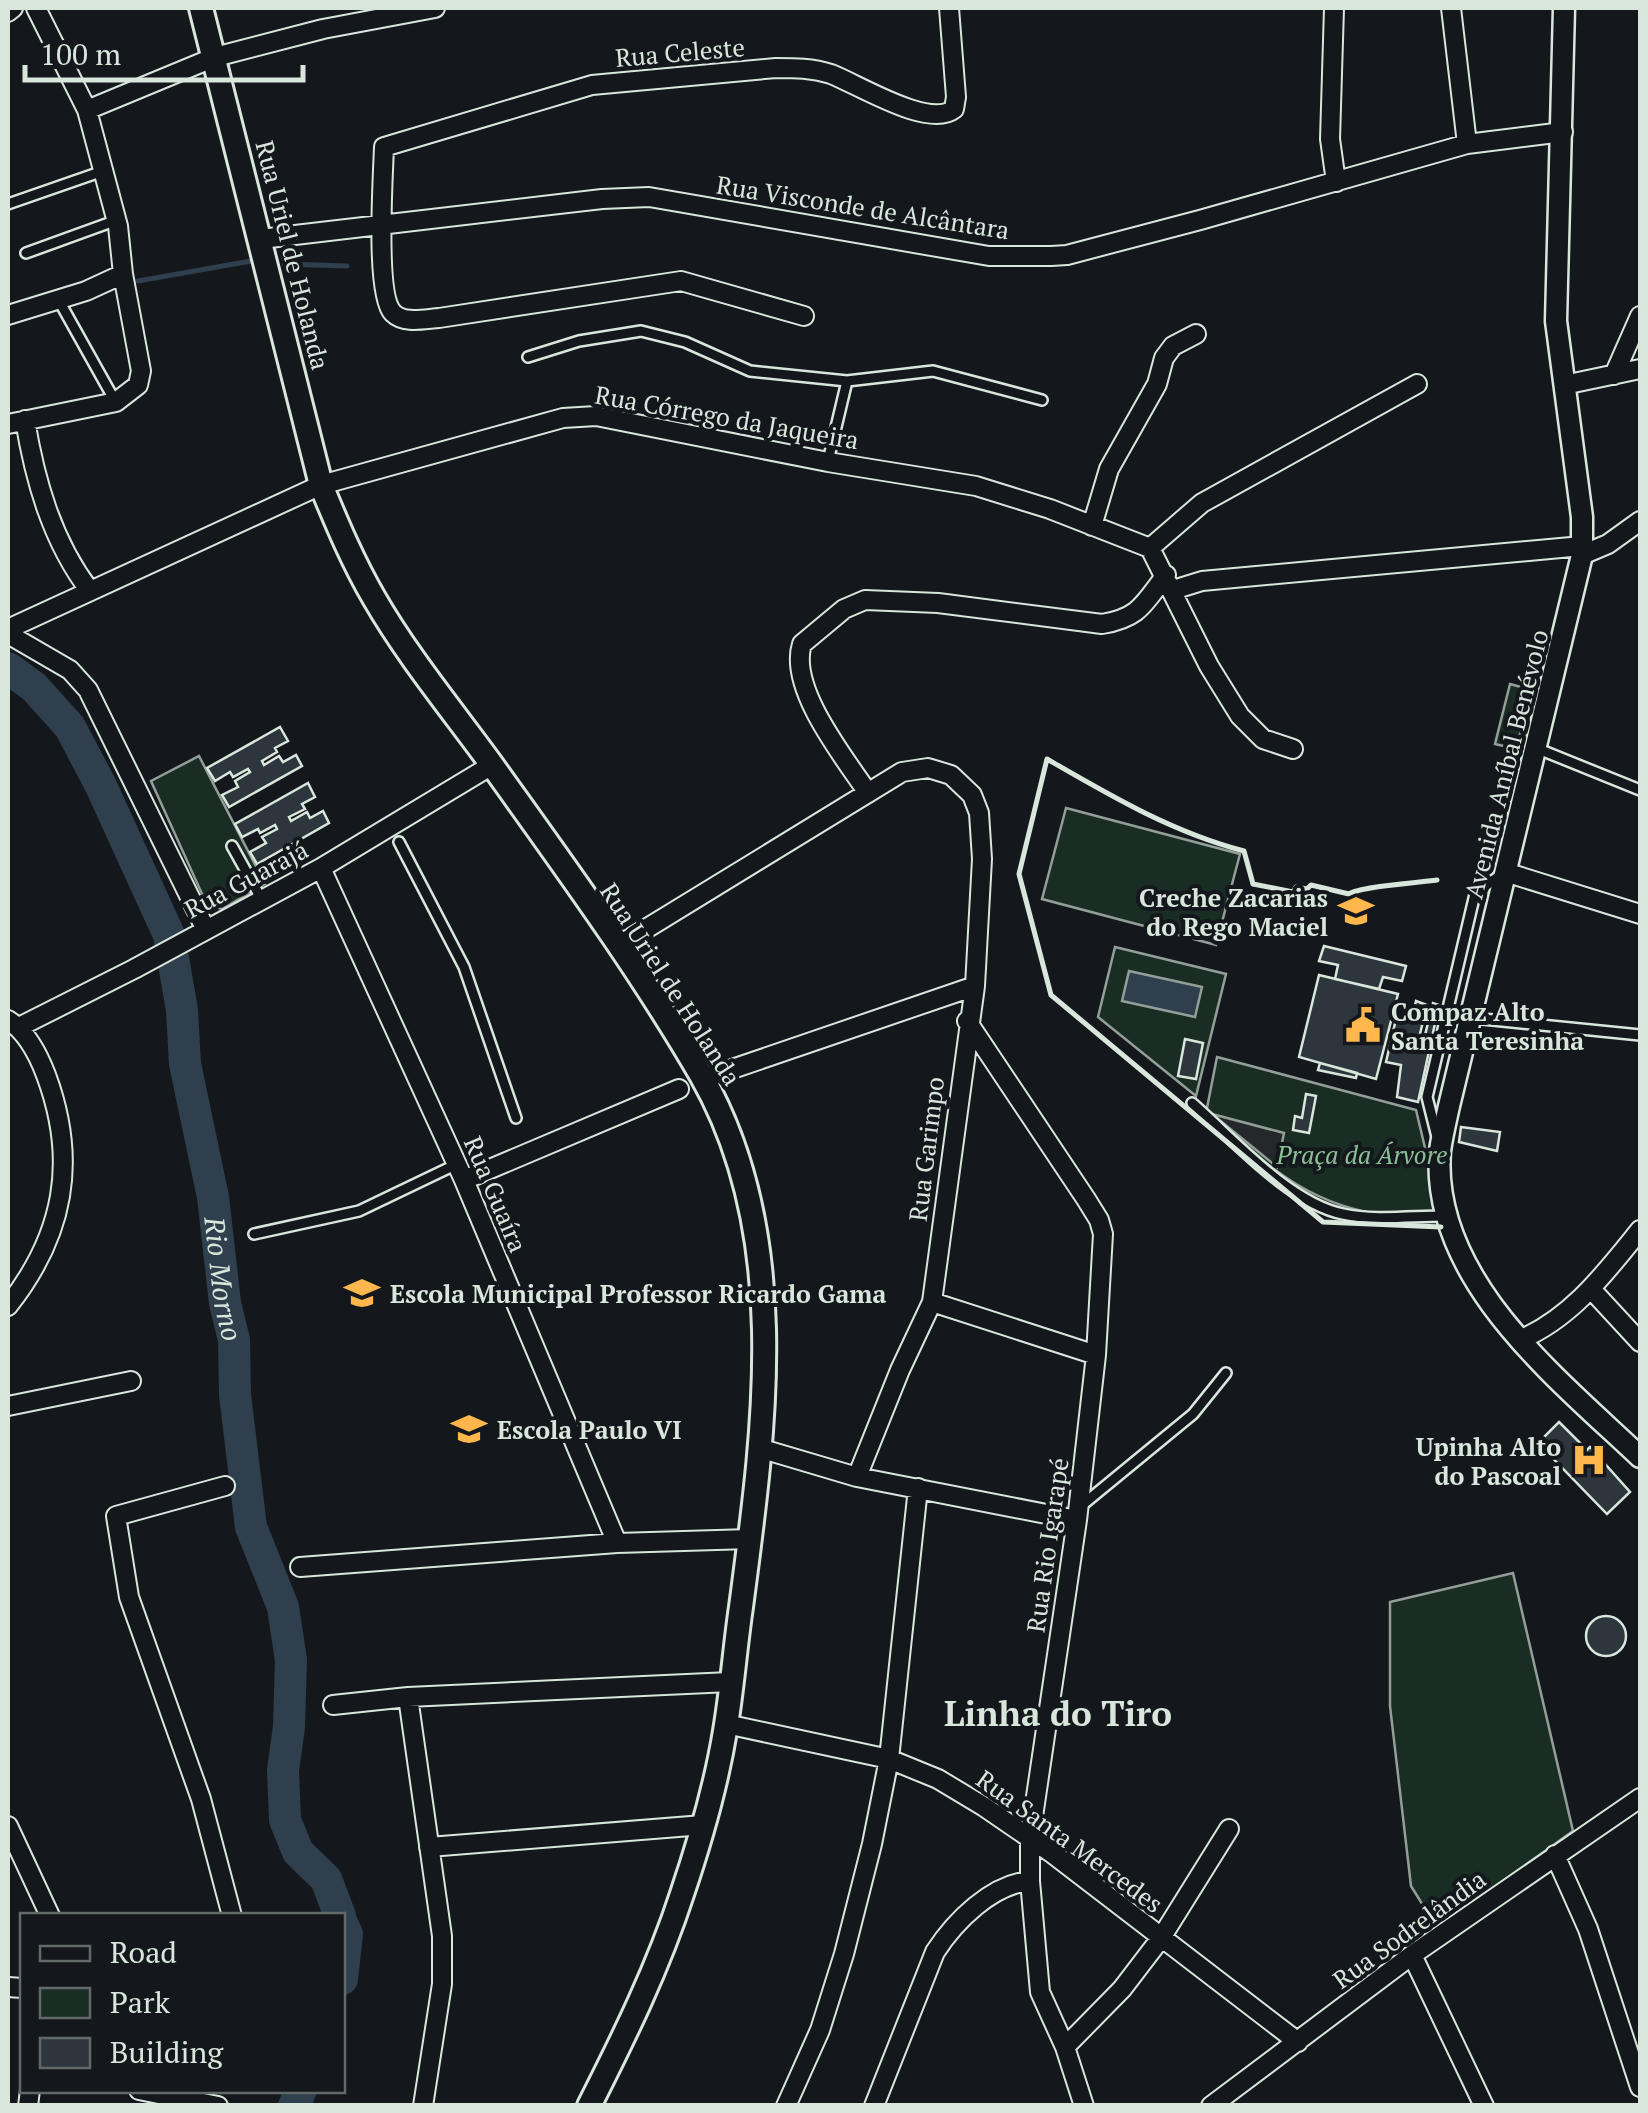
<svg xmlns="http://www.w3.org/2000/svg" width="1648" height="2113" font-family="'PT Serif',serif">
<style>
.green{fill:#1a2d24;stroke:#939e99;stroke-width:2.5}
.parking{fill:#24282b;stroke:#939e99;stroke-width:2.5}
.water{fill:#2f3f4d;stroke:#939e99;stroke-width:2.5}
.lines{fill:none;stroke-linecap:round;stroke-linejoin:round}
.stream{stroke:#2f3f4d;stroke-width:5}
.river{stroke:#2f3f4d;stroke-width:32}
.building{fill:#2c363c;stroke:#d8e6dc;stroke-width:2.5}
.service-casing{stroke:#d8e6dc;stroke-width:14}
.minor-casing{stroke:#d8e6dc;stroke-width:22}
.tertiary-casing{stroke:#d8e6dc;stroke-width:25}
.secondary-casing{stroke:#d8e6dc;stroke-width:28}
.service{stroke:#14181c;stroke-width:9}
.minor{stroke:#14181c;stroke-width:18}
.tertiary{stroke:#14181c;stroke-width:20}
.secondary{stroke:#14181c;stroke-width:22}
.wall{stroke:#d8e6dc;stroke-width:5}
.labels{text-anchor:middle;dominant-baseline:central;stroke-width:8;stroke-linejoin:round;paint-order:stroke}
.street-label{font-size:25px;fill:#d8e6dc;stroke:#14181c}
.poi-label{font-size:25px;font-weight:bold;fill:#d8e6dc;stroke:#14181c;text-anchor:start}
.park-label{font-size:25px;font-style:italic;fill:#8ac095;stroke:#14181c}
.water-label{font-size:28px;font-style:italic;fill:#d8e6dc;stroke:#14181c}
.district-label{font-size:35px;font-weight:bold;fill:#d8e6dc;stroke:#14181c}
</style>
<rect width="100%" height="100%" fill="#14181c"/>
<path class="green" d="M1510,684L1532,690L1516,749L1495,744Z
M199,756L265,884L222,909L207,905L151,781Z
M1066,808L1240,854L1216,945L1042,899Z
M1115,947L1226,974L1196,1096L1098,1017Z
M1217,1057L1416,1110L1440,1211C1422,1212 1403,1217 1385,1215C1305,1205 1265,1162 1206,1113Z
M1513,1573L1573,1831L1437,1928L1411,1886L1390,1706V1602Z"/>
<path class="parking" d="M1212,1114L1284,1133L1277,1167Z"/>
<path class="water" d="M1129,971L1202,987L1195,1017L1122,1001Z"/>
<g class="lines">
<path class="stream" d="M284,264L347,266
M138,281L251,261"/>
<g class="river">
<path id="s1" d="M8,668L34,687L70,727L101,786L169,935L182,1010L185,1064L213,1197L225,1303L234,1340L235,1395L251,1527L283,1607L291,1660L289,1727L283,1770L285,1820L298,1852L326,1879L340,1916"/>
<path d="M342,1923L347,1934L342,1979"/>
<path d="M294,2106L301,2090"/>
</g>
</g>
<path class="building" d="M280,727L288,741L275,748L277,752L262,761L264,765L279,756L283,762L296,755L302,766L229,807L222,795L238,787L235,781L250,772L248,769L233,777L230,772L215,781L207,768Z
M308,783L315,797L302,804L305,809L289,817L291,821L307,812L310,818L323,811L329,823L257,864L250,852L266,843L262,837L277,829L275,825L260,833L258,829L242,837L235,824Z
M1324,946L1406,966L1402,981L1383,977L1379,989L1335,979L1338,965L1319,961Z
M1319,975L1398,994L1376,1079L1299,1057Z
M1416,1001L1427,1005L1419,1038L1424,1039L1433,1003L1439,1005L1418,1102L1397,1097L1401,1065L1386,1062L1396,1019L1411,1022Z
M1185,1039L1203,1043L1196,1079L1178,1076Z
M1320,1063L1357,1073L1356,1078L1318,1070Z
M1306,1094L1316,1096L1309,1133L1293,1130L1295,1116L1302,1118Z
M1461,1127L1500,1132L1497,1151L1459,1142Z
M1559,1422L1587,1450L1590,1447L1630,1492L1607,1514L1538,1443Z
M1586 1636a20 20 0 1 1 40 0a20 20 0 1 1-40 0Z
M1454,1899L1462,1911L1437,1928L1429,1916Z"/>
<g class="lines">
<defs>
<path id="service" d="M8,204L103,171
M26,253L117,220
M58,299L115,401
M528,357L579,341L641,331L685,342L750,371L847,381L933,371L1042,400
M828,461L847,381
M1536,748L1640,790
M399,842L464,967L516,1118
M232,846L262,900
M1473,1018L1640,1035
M1192,1103C1232,1138 1289,1203 1343,1214C1376,1221 1411,1216 1445,1216
M1437,1137L1427,1097L1475,894L1499,876
M254,1234L359,1211L457,1164
M1081,1506L1193,1414L1226,1373"/>
<path id="minor" d="M1334,8L1330,139L1336,182
M1451,8L1467,144
M8,12L13,8
M87,110L215,57L323,29L435,8
M261,239L602,199L649,197L989,256H1051L1067,255L1200,220L1467,144L1563,132
M8,315L86,291L123,274
M804,316L681,281L439,318C424,319 404,324 393,313C375,295 383,176 384,147L592,85L776,68C795,68 812,68 831,74C859,85 929,129 954,109L956,97L949,8
M1614,375L1640,316
M1564,385L1640,369
M25,420C35,481 52,541 90,591
M8,424L116,402L138,385L141,371L123,274L118,226L87,110L36,8
M1092,526L1109,469L1157,384L1164,358L1173,346L1196,334
M1150,548L1202,503L1417,384
M1582,555L1608,544L1640,521
M1173,590L1202,581L1582,546
M8,629L321,485L563,418L596,416L828,462L976,486L1050,509L1150,548L1209,666L1240,716L1263,739L1293,749
M8,634L70,670L88,690L206,930
M868,793C844,757 788,688 802,644L844,609L865,600L938,603L1102,624C1140,618 1144,603 1166,575
M321,868L464,1180L617,1543
M1505,872L1640,914
M618,946L902,772L928,768L951,775L972,795L979,813L982,859L975,986L932,1302L900,1370L857,1477
M8,1020C27,1032 38,1054 46,1075C78,1161 64,1235 8,1306
M967,1021L1086,1199L1099,1220L1103,1234L1096,1355L1077,1520L1030,1837V1881L1040,1992L1065,2047L1084,2106
M19,1027L134,969L321,868L492,765
M703,1079L975,986
M464,1180L679,1089
M1591,1289L1640,1342
M932,1302L1096,1355
M1519,1340C1571,1319 1606,1272 1640,1230
M8,1406L131,1381
M759,1448L857,1477L1077,1520
M225,1486L116,1516L129,1597L201,1799L232,1916
M300,1567L617,1543L750,1539
M408,1697L442,1936V1984L423,2106
M333,1705L408,1697L730,1682
M726,1724L889,1759L938,1779L983,1806L1053,1854L1298,2042
M8,1826L50,1916
M429,1847L703,1825
M1555,1855L1588,1929L1640,2087
M1412,1955L1484,2106
M8,1987L22,1988
M1065,2047L1122,1989L1161,1938L1229,1829
M139,2090L218,2106
M28,2106L30,2090
M786,2106L820,2030L844,1954L872,1844L889,1759L918,1488
M874,2106L935,1952C955,1921 992,1884 1030,1881
M1211,2106L1412,1955L1640,1798"/>
<path id="tertiary" d="M1564,8L1556,321L1582,517V555L1449,1106C1446,1120 1442,1136 1440,1151C1430,1279 1558,1379 1640,1457"/>
<path id="secondary" d="M201,8L321,485C337,524 353,562 374,598C408,657 452,710 492,765C564,866 639,968 701,1075C793,1235 764,1433 741,1607C735,1648 732,1690 725,1731C716,1786 700,1841 682,1894C658,1968 624,2037 589,2106"/>
</defs>
<use href="#service" class="service-casing"/>
<use href="#minor" class="minor-casing"/>
<use href="#tertiary" class="tertiary-casing"/>
<use href="#secondary" class="secondary-casing"/>
<use href="#service" class="service"/>
<use href="#minor" class="minor"/>
<use href="#tertiary" class="tertiary"/>
<use href="#secondary" class="secondary"/>
<path class="wall" d="M1437,880C1418,883 1360,886 1349,894L1311,885L1307,889L1296,887L1293,892L1253,884L1244,851C1172,832 1111,796 1047,759L1019,874L1051,995L1323,1222L1441,1227"/>
</g>
<defs>
<symbol id="school-bare" viewBox="-9 -9 18 18"><path d="M0-5L7-2L0 1L-7-2ZM-4 1L0 2.5L4 1V4Q0 6-4 4Z" fill="#ffb74d" stroke="#14181c" stroke-width="2.5" paint-order="stroke"/></symbol>
<symbol id="civic-bare" viewBox="-9 -9 18 18"><path d="M-.6-6.5H3V-4.5H.6V-3L4-1V1h2V6H-6V1h2V-1L-.6-3ZM-1.2 2.5V6h2.4V2.5Z" fill="#ffb74d" stroke="#14181c" stroke-width="2.5" paint-order="stroke"/></symbol>
<symbol id="hospital-bare" viewBox="-9 -9 18 18"><path d="M-5-5h3v3.5h4V-5h3V5h-3V1.5h-4V5h-3Z" fill="#ffb74d" stroke="#14181c" stroke-width="2.5" paint-order="stroke"/></symbol>
</defs>
<g fill-rule="evenodd">
<use href="#school-bare" x="1331" y="886" width="50" height="50"/>
<use href="#civic-bare" x="1338" y="1000" width="50" height="50"/>
<use href="#school-bare" x="337" y="1268" width="50" height="50"/>
<use href="#school-bare" x="444" y="1404" width="50" height="50"/>
<use href="#hospital-bare" x="1564" y="1435" width="50" height="50"/>
</g>
<g class="labels">
<g class="street-label">
<text transform="translate(680 52) rotate(-5)">Rua Celeste</text>
<text transform="translate(863 207) rotate(9)">Rua Visconde de Alcântara</text>
<text transform="translate(293 255) rotate(76)">Rua Uriel de Holanda</text>
<text transform="translate(727 417) rotate(10)">Rua Córrego da Jaqueira</text>
<text transform="translate(1506 764) rotate(-76)">Avenida Aníbal Benévolo</text>
<text transform="translate(246 879) rotate(-28)">Rua Guarajá</text>
<text transform="translate(671 984) rotate(57)">Rua Uriel de Holanda</text>
<text transform="translate(926 1149) rotate(-83)">Rua Garimpo</text>
<text transform="translate(496 1194) rotate(67)">Rua Guaíra</text>
<text transform="translate(1047 1545) rotate(-82)">Rua Rio Igarapé</text>
<text transform="translate(1070 1841) rotate(36)">Rua Santa Mercedes</text>
<text transform="translate(1409 1929) rotate(-36)">Rua Sodrelândia</text>
</g>
<g class="poi-label">
<text x="1328" y="897" text-anchor="end">Creche Zacarias<tspan x="1328" dy="29">do Rego Maciel</tspan></text>
<text x="1391" y="1011">Compaz Alto<tspan x="1391" dy="29">Santa Teresinha</tspan></text>
<text x="390" y="1293">Escola Municipal Professor Ricardo Gama</text>
<text x="497" y="1429">Escola Paulo VI</text>
<text x="1561" y="1446" text-anchor="end">Upinha Alto<tspan x="1561" dy="29">do Pascoal</tspan></text>
</g>
<g class="park-label">
<text x="1362" y="1154">Praça da Árvore</text>
</g>
<g class="water-label">
<text stroke="none"><textPath href="#s1" startOffset="665">Rio Morno</textPath></text>
</g>
<g class="district-label">
<text x="1058" y="1713">Linha do Tiro</text>
</g>
</g>
<rect width="1648" height="2113" fill="none" stroke="#d8e6dc" stroke-width="20"/>
<rect x="20" y="1913" width="325" height="180" fill="#14181c" stroke="#626a69" stroke-width="2.5"/>
<rect x="40" y="1946" width="50" height="15" fill="#14181c" stroke="#626a69" stroke-width="2.5"/>
<text x="110" y="1963" font-size="30" fill="#d8e6dc">Road</text>
<rect x="40" y="1988" width="50" height="30" fill="#1a2d24" stroke="#626a69" stroke-width="2.5"/>
<text x="110" y="2013" font-size="30" fill="#d8e6dc">Park</text>
<rect x="40" y="2038" width="50" height="30" fill="#2c363c" stroke="#626a69" stroke-width="2.5"/>
<text x="110" y="2063" font-size="30" fill="#d8e6dc">Building</text>
<path d="M25 65v15h278v-15" fill="none" stroke="#d8e6dc" stroke-width="5"/>
<text x="40" y="65" font-size="30" fill="#d8e6dc" stroke="#14181c" stroke-width="8" paint-order="stroke">100 m</text>
</svg>
